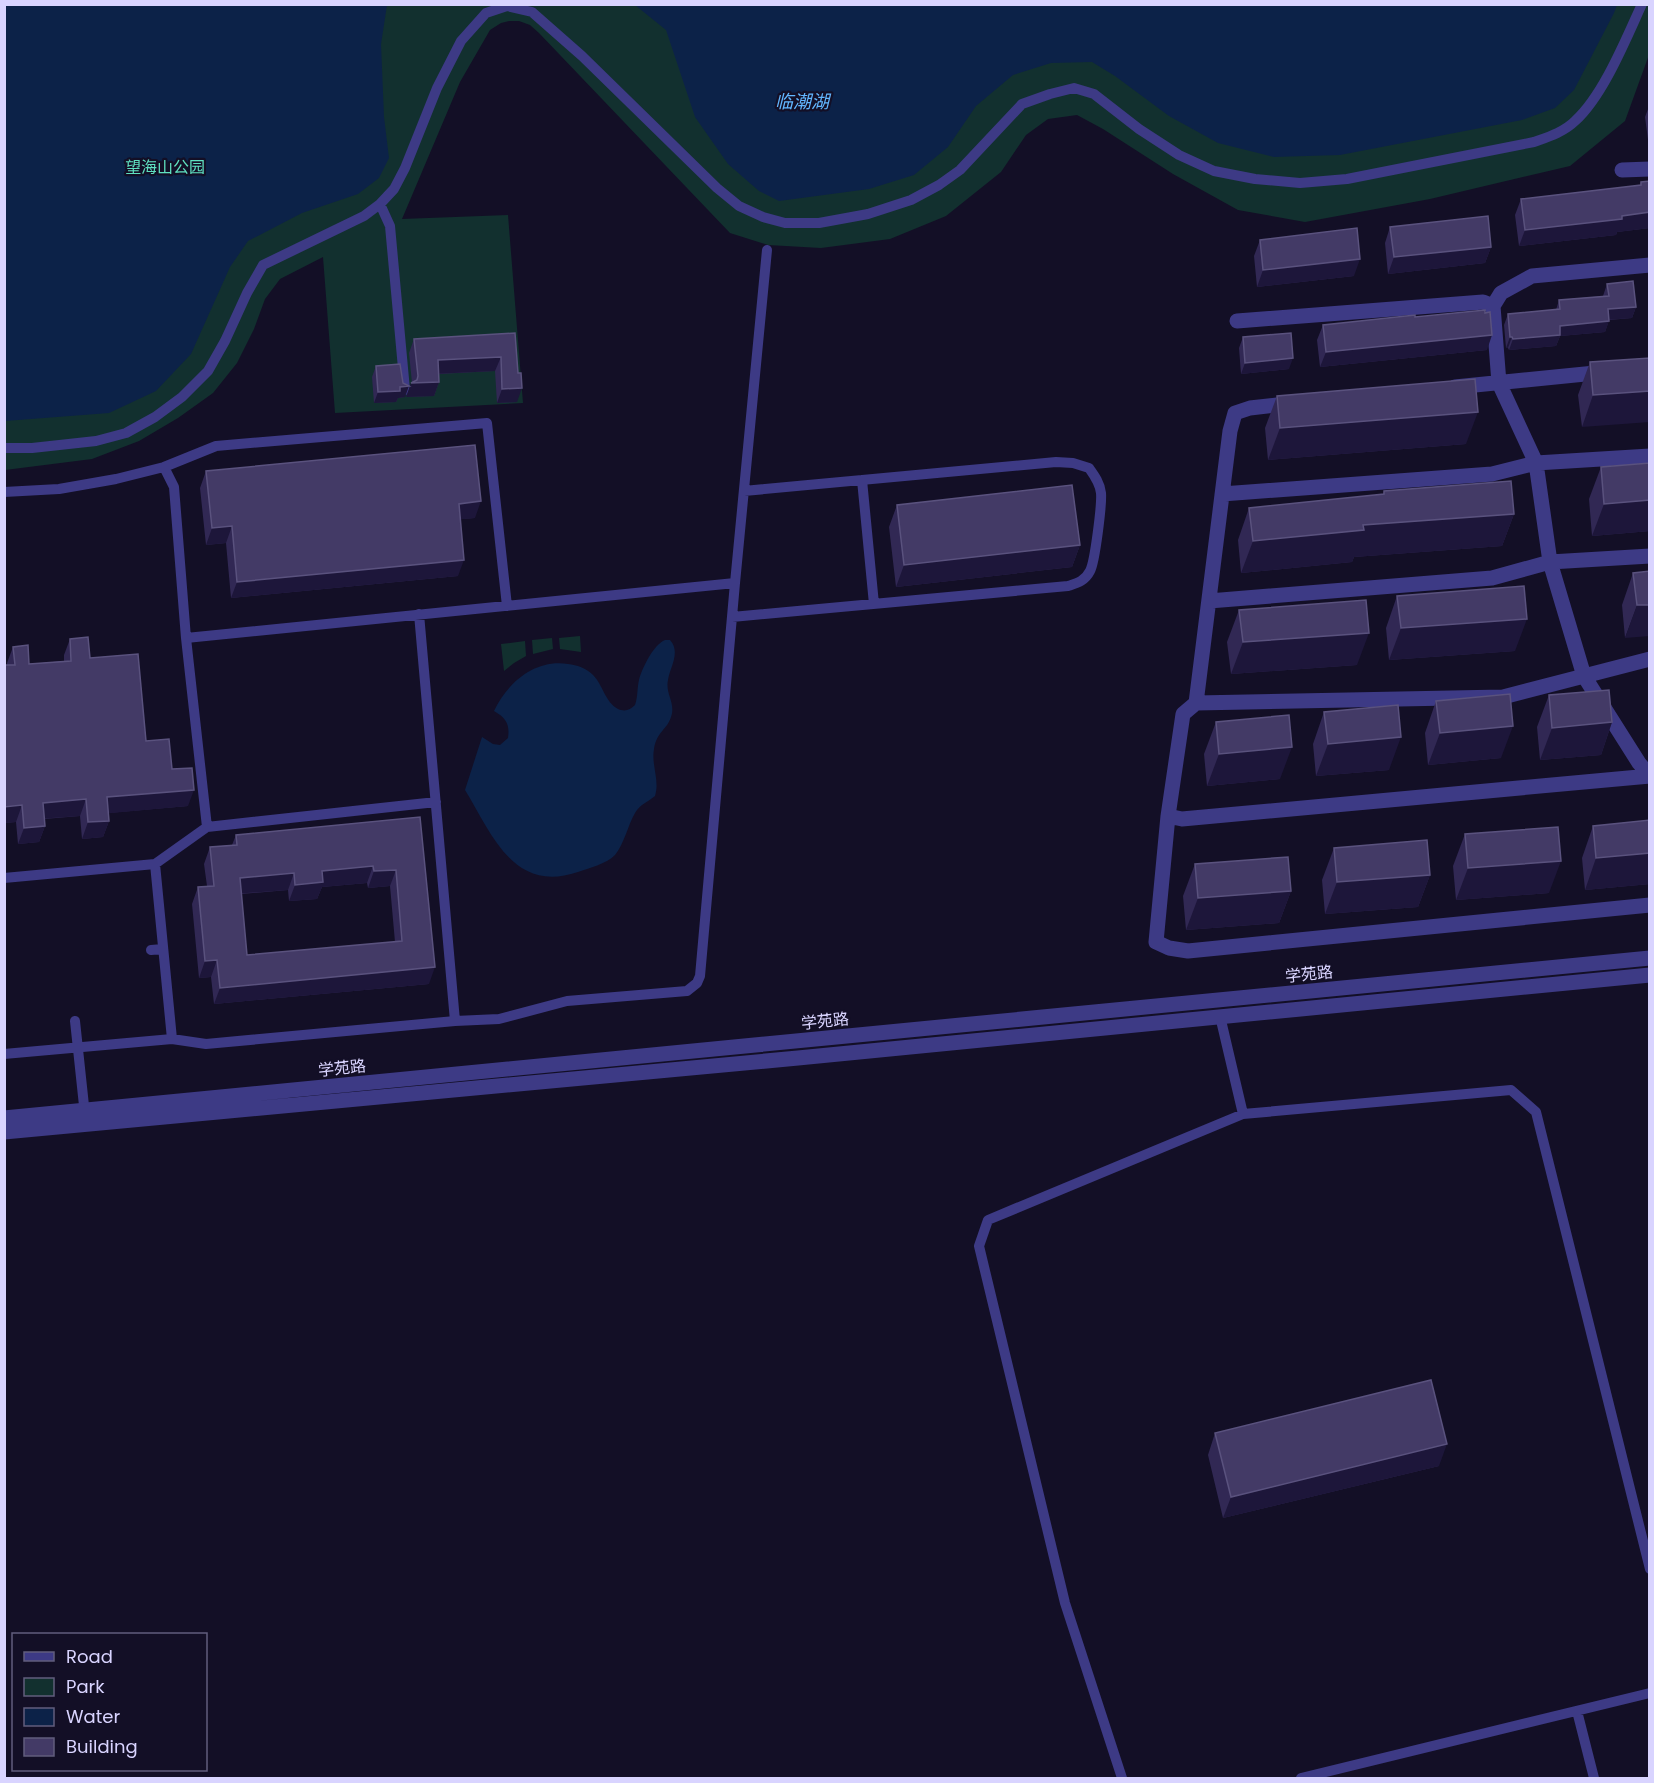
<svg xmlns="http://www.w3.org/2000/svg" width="1654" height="1783" font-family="Poppins,'Noto Sans SC',sans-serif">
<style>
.green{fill:#12302f}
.water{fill:#0c2248}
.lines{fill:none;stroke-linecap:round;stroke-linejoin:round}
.service{stroke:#3d3a85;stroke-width:10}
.minor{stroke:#3d3a85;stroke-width:15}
.tertiary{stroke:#3d3a85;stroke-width:15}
.wall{fill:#312854;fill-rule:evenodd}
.shaded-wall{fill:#1d163a}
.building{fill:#433a66;stroke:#5a527e;stroke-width:1.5;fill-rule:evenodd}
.labels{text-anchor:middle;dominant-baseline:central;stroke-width:4.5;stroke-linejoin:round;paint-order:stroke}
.park-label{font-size:16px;fill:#5fe0c0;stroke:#130f26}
.street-label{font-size:16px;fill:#d9d4ff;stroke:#130f26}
.water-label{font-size:18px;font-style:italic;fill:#62b6ff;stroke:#130f26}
</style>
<rect width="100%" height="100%" fill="#130f26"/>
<path class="green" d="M1649,4L1650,52L1625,121L1570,166L1430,199L1305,222L1238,210L1173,174L1103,129L1077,115L1048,119L1026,135L1001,172L946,216L890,239L821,248L768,245L730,233L539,33L530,25L519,21H509L501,23L490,30L460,82L402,219L508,215L523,403L335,413L323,257L280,279L265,299L254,329L237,363L213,393L178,418L139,441L92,459L5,470L4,5Z
M580,636L581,652L560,649L559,638Z
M552,638L553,649L533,654L532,640Z
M525,641L526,656L514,663L504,671L501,644Z"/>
<path class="water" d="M5,4L387,5L381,44L384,117L389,158L379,178L358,194L302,213L248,241L230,267L191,354L156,391L109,413L5,421Z
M635,5L1617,4V5L1614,13L1574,90L1555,108L1522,120L1340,155L1274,157L1218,143L1169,116L1115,76L1092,62L1051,63L1013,75L976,106L948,147L914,175L869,189L779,201L759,191L728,164L695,117L666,30Z
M665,640H670C681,652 670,667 668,680C665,694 676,703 671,717C667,730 657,731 654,749C651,765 660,780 655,796C648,802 640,804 635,813C628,825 624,844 615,855C606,864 589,868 578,872C513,894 492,834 465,790L482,737L493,744L500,745L508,738C510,724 506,718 494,711C508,682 535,659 568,664C577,665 586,668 593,675C603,685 605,702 618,709C625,712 630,710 635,705C638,697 637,688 639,680C642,668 654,644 665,640Z"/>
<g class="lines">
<path class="service" d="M380,204L390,226L405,390
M4,448H32L96,441L126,433L155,417L182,397L208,371L225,341L247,293L263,265L364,216L380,204L394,189L405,168L437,88L461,41L486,13L507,6L532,12L582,56L717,188L739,206L763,217L785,223H819L868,214L911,200L939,185L960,170L1022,104L1050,94L1074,88L1094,94L1139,129L1179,155L1214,171L1255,179L1300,183L1347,179L1534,142C1548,137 1564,132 1575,121C1603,96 1626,39 1642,4
M164,467L216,446L487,423L507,606
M862,480L874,604
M4,492L59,489L116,479L164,467L174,487L186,638L207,827
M732,617L1068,586C1077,583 1085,581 1090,571C1095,562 1102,504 1101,493C1100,483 1094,475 1089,468L1073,463L1056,462L744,491
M186,638L735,583
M155,864L207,827L436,802
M4,878L155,864L172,1039
M151,950L163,949
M1220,1016L1243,1114
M75,1021L85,1115
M455,1021L499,1019L567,1001L687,991L697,983L700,976L735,583L767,250
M4,1054L172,1039L206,1044L455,1021L419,614
M1577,1711L1594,1778
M1122,1778L1065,1603L979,1246L988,1220L1243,1114L1511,1090L1536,1112L1650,1569
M1301,1778L1650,1693"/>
<path class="minor" d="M1622,170L1650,169
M1650,265L1532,276L1501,293L1493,306L1499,383L1536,463L1550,562L1584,676L1639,763L1650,776
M1237,321L1483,302L1493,306
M1455,387L1605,372
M1222,494L1492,474L1536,463L1650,456
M1209,601L1492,578L1550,562L1650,556
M1650,659L1503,697L1196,703L1183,714L1168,816L1156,942L1169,948L1188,951L1650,905
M1196,703L1230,431L1235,413L1250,408L1294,403
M1168,816L1182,819L1650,776"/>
<path class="tertiary" d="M4,1118L1650,958
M4,1132L798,1058L1650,975"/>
</g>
<path class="wall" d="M1650,104V147H1649L1645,117Z
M1650,181V228L1617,232L1616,235L1519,246L1515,215L1521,199L1639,186L1641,182Z
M1390,227L1491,247L1485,263L1388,274L1385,243Z
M1260,240L1354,276L1257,287L1254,256Z
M1607,284L1636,307L1632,318L1609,320L1605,332L1560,336L1556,346L1509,350L1508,348H1506L1504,325L1508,314L1556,310L1559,300L1603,296Z
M1415,317L1487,350L1320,367L1317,340L1323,325Z
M515,333L517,402L497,403L495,371L439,374V382L434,396L406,397L412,383L409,353L414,339Z
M1243,337L1289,369L1241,374L1239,348Z
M1650,358L1582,427L1578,395L1590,362Z
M376,366L405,397L398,398L396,402L374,403L372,377Z
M1277,396L1466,444L1268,460L1265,428Z
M1650,463V531L1592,536L1589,499L1601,467Z
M206,471L475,518L460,519L458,576L231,598L226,543L206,545L200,488Z
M1384,491L1514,514L1502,546L1354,557L1352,562L1241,573L1238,540L1249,508L1383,495Z
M897,505L1080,545L1072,567L896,587L889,527Z
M1650,571L1625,638L1622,605L1633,573Z
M1397,596L1515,651L1389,660L1386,628Z
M1239,610L1357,665L1231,674L1227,642Z
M70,639L90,658L146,741L172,769L188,806L108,813L109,821L103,837L82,839L80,816L44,819L45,826L39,842L18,844L16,822L4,823V665H7V663L13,647L29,664L64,661V655Z
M1549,695L1612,722L1601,755L1540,760L1537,727Z
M1436,701L1501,758L1428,765L1425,733Z
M1324,712L1389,770L1316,776L1313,744Z
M1216,722L1280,779L1207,786L1204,754Z
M420,817L429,984L214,1004L211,977L199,978L192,904L198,887L207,886L204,864L210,847L232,845L236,835ZM367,883L368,888L390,886L395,942L247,955L241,894L288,890L289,901L317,899L322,887Z
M1650,820V884L1585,890L1582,858L1593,826Z
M1465,834L1549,893L1456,900L1453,866Z
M1334,848L1430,875L1418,907L1325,914L1322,880Z
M1195,864L1291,891L1279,923L1186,930L1183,896Z
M1215,1433L1439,1466L1223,1518L1208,1455Z"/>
<path class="shaded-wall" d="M1650,212V228L1617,232L1616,235L1519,246L1525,230Z
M1491,247L1485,263L1388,274L1394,257Z
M1360,259L1354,276L1257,287L1263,270Z
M1636,307L1632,318L1604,320L1608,309Z
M1609,321L1605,332L1560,336L1556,346L1509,350L1513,339L1560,326Z
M1492,335L1487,350L1320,367L1326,352Z
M1510,337H1512L1508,348H1506Z
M501,357L495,371L433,374L438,360Z
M1293,358L1289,369L1241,374L1245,363Z
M439,382L434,396L406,397L411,383Z
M409,386L405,397L398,398L396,402L374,403L378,392L400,387Z
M522,388L517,402L497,403L502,389Z
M1650,391V422L1582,427L1593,395Z
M1478,412L1466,444L1268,460L1280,428Z
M1650,500V531L1592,536L1604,504Z
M481,501L475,518L453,520L459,504Z
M1514,514L1502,546L1354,557L1352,562L1241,573L1253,541L1363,525Z
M232,526L226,543L206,545L212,528Z
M1080,545L1072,567L896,587L904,565Z
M464,560L458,576L231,598L237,582Z
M1637,605H1650V636L1625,638Z
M1527,619L1515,651L1389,660L1401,628Z
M1369,633L1357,665L1231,674L1243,642Z
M1612,722L1601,755L1540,760L1552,728Z
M1513,726L1501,758L1428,765L1440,733Z
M1401,737L1389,770L1316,776L1328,744Z
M1292,747L1280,779L1207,786L1219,754Z
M194,790L188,806L101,814L107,797Z
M86,799L80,816L37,819L43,803Z
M22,805L16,822L4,823V807Z
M109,821L103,837L82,839L88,822Z
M45,826L39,842L18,844L24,828Z
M1650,853V884L1585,890L1596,858Z
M1561,861L1549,893L1456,900L1468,868Z
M373,866L367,883L322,887L317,899L289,901L295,885L322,871Z
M396,870L390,886L368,888L374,871Z
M294,873L288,890L234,894L240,878Z
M1430,875L1418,907L1325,914L1337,882Z
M1291,891L1279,923L1186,930L1198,898Z
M217,960L211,977L199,978L205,961Z
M435,967L429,984L214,1004L220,988Z
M1447,1444L1439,1466L1223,1518L1231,1497Z"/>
<path class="building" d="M1650,181V212L1622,216V219L1525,230L1521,199L1641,185V182Z
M1488,216L1491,247L1394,257L1390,227Z
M1357,228L1360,259L1263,270L1260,240Z
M1633,281L1636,307L1608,309L1609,321L1560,326V335L1513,339L1512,337H1510L1508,314L1560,309L1559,300L1609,296L1607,284Z
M1485,310V313L1490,312L1492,335L1326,352L1323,325L1415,315V317Z
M515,333L518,373H521L522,388L502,389L501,357L438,360L439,382L411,383L417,380L418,376L414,339Z
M1291,333L1293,358L1245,363L1243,337Z
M1650,358V391L1593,395L1590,362Z
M400,364L403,383L409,386L400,387V391L378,392L376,366Z
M1475,379L1478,412L1280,428L1277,396Z
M475,445L481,501L459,504L464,560L237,582L232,526L212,528L206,471Z
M1650,463V500L1604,504L1601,467Z
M1511,481L1514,514L1363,525L1364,530L1253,541L1249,508L1384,494V491Z
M1072,485L1080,545L904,565L897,505Z
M1650,571V605H1637L1633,573Z
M1524,586L1527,619L1401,628L1397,596Z
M1366,600L1369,633L1243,642L1239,610Z
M88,637L90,658L138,654L146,741L169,739L172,769L192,768L194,790L107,797L109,821L88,822L86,799L43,803L45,826L24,828L22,805L4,807V665H15L13,647L28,645L29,664L71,661L70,639Z
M1609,690L1612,722L1552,728L1549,695Z
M1510,694L1513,726L1440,733L1436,701Z
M1398,705L1401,737L1328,744L1324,712Z
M1289,715L1292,747L1219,754L1216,722Z
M420,817L435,967L220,988L217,960L205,961L198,887L214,886L210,847L237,845L236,835ZM373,866L374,871L396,870L402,941L247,955L240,878L294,873L295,885L323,882L322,871Z
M1650,820V853L1596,858L1593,826Z
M1558,827L1561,861L1468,868L1465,834Z
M1427,840L1430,875L1337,882L1334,848Z
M1288,857L1291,891L1198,898L1195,864Z
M1431,1380L1447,1444L1231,1497L1215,1433Z"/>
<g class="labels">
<g class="park-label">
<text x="165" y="167">望海山公园</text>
</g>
<g class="street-label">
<text transform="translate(1309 974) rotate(-6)">学苑路</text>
<text transform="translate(825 1021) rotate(-6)">学苑路</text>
<text transform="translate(342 1068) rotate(-6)">学苑路</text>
</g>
<g class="water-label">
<text x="802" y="101">临潮湖</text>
</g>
</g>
<rect width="1654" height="1783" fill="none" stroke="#d9d4ff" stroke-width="12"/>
<rect x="12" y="1633" width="195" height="138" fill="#130f26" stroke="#625e7d" stroke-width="1.5"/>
<rect x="24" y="1652" width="30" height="9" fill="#3d3a85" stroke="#625e7d" stroke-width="1.5"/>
<text x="66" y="1663" font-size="18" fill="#d9d4ff">Road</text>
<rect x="24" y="1678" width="30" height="18" fill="#12302f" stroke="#625e7d" stroke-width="1.5"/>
<text x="66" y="1693" font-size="18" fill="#d9d4ff">Park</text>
<rect x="24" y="1708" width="30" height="18" fill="#0c2248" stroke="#625e7d" stroke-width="1.5"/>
<text x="66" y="1723" font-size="18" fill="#d9d4ff">Water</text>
<rect x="24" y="1738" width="30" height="18" fill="#433a66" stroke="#625e7d" stroke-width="1.5"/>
<text x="66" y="1753" font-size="18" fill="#d9d4ff">Building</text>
</svg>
